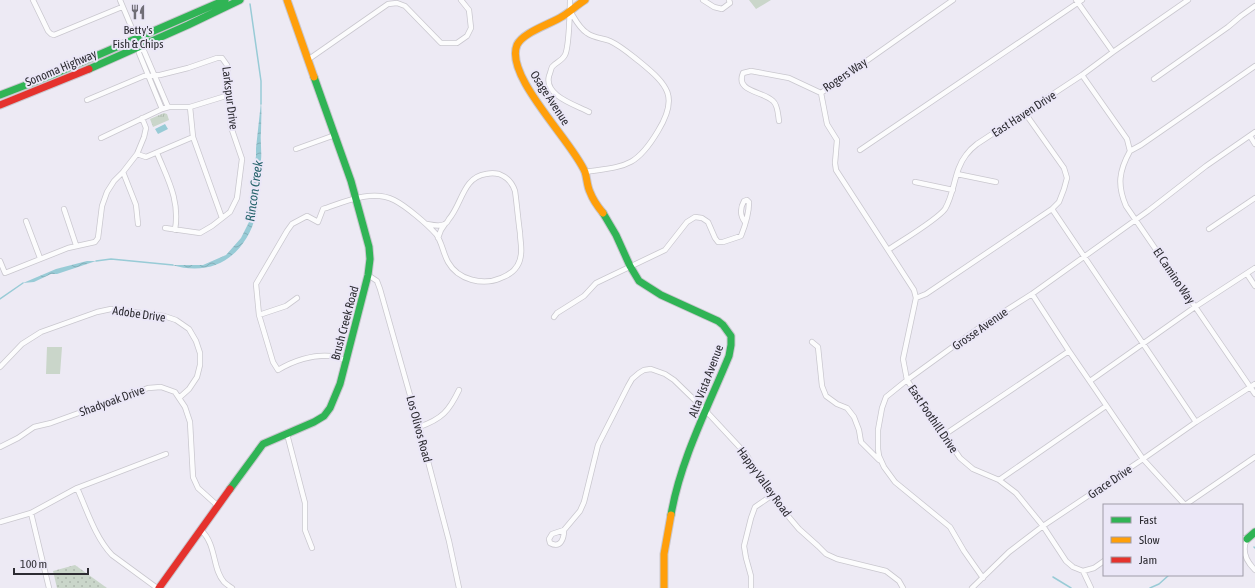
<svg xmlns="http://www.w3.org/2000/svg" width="1255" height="588" font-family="'Asap Condensed',sans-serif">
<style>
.grass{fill:url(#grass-tufts)}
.park{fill:url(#park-dots)}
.garden{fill:#cad6ca}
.water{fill:url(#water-waves)}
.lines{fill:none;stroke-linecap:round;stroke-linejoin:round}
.stream{stroke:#98cbd6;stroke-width:1.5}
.street-casing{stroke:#c9c7ce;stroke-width:6}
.fast-casing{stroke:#c9c7ce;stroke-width:9}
.slow-casing{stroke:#c9c7ce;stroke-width:9}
.jam-casing{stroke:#c9c7ce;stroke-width:9}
.street{stroke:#fcfcfd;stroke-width:4.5}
.fast{stroke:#30b455;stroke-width:7}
.slow{stroke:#ff9f0a;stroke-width:7}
.jam{stroke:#e5322d;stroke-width:7}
.labels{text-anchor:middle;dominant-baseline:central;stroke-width:4;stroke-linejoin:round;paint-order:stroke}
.poi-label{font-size:12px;fill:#2d2c32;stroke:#ebe7f7}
.street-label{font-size:12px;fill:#2d2c32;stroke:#ebe7f7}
.water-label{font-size:13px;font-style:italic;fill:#24626a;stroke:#ebe7f7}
</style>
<defs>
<pattern id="grass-tufts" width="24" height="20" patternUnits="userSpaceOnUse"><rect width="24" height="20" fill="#cad6ca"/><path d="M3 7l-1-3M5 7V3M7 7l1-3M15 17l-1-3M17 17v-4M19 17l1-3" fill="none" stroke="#aeb8ae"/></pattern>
<pattern id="park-dots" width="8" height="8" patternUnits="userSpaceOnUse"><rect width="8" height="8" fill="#cad6ca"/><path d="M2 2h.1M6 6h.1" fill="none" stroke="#aeb8ae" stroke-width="1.8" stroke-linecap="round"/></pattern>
<pattern id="water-waves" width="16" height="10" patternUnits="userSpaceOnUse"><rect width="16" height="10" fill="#98cbd6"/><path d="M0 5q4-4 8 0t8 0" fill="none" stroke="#83aeb8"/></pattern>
</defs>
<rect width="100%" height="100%" fill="#edeaf4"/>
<path class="grass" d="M164,113L167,114L169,120L153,127L150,119Z"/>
<path class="park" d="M75,565L107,588H57L53,571Z"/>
<path class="garden" d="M749,0H771L756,9Z
M47,347H62L60,374H46Z"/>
<path class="water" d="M261,102C262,113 261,122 261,132C260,141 262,151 261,160C260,166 259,172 259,178C259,187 260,196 258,205C251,250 218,279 172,265H203L226,255L241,238L250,220L252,212V181L256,156V148Z
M165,124L168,129L158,134L155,129Z
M87,261H96L57,274H51L34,282L23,283L56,269Z"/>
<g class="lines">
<path class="stream" d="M250,4L261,81V104
M96,261L111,259L173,265
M0,299L23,283
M1254,547L1255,548
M1053,577L1071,588
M1150,588L1159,584L1169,575"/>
<defs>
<path id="street" d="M33,0L48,31L51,34L54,35L122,7
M120,0L136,38
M570,0C570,10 569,47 565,55C562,61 556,62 552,67C551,69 550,74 549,76C544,96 576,105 589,112
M703,0L714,7L722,9L730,3L729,0
M1076,0L1113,52
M570,11C575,19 579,28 587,33C594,38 602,38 610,41C621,46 631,55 640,62C668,85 679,97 658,131C636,168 625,166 585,172
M139,46L144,51L168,107
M139,46V53L162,109
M309,59L388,4L397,3L405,6L441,43H457L467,36L471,28L469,10L461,0
M1082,75L1127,139L1130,151
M1154,79L1228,27L1241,16L1255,6
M821,93L827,124L837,140L835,163L836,170L914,290L916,298L903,359L907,380L960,458L973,469L999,480L1016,493L1043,526L1066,561L1073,567L1083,571L1094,568L1104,561
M821,93L953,0
M87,100L144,76L160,75L188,68L217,58H222L227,65L231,127L242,159L237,198L230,212L212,226L200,233L165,228
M190,107L193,137L222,218
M779,121C778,115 778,105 773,101C763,91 735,92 743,73L751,71L789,78L821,93
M1250,136L1255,144
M101,138L162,109L169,107H190L229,95
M296,149L335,135
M860,150L1082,0
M1130,151C1119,171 1117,185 1126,206L1255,394
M1130,151L1141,145L1255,66
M157,153C168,180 180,200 175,230
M137,154L146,157L193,137
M123,172L136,205L138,224
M957,174L996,182
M915,182L953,190
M64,209L76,245
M1052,209L1196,422
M26,221L40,258
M1209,229L1255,198
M438,238L441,230L445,224
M888,250C901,241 937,220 945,209C955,192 954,170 966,155C969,151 973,147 977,144L1082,75L1113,52L1188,0
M0,261L5,273L68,248L95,242L98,238L102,206L107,192L114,181L123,172L137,154L144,137L146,128L142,118
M1247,274L1255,286
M368,275L377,281L380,289L419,427L449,541L459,588
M1032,294L1069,351L1143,459L1185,505
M916,298L926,294L1052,209L1059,202L1064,189L1067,178L1064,168L1025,113
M259,315L286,306L297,298
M554,317L557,313L584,296L596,283L665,250L687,222L695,217L702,218L708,222L715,238L718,242H723L741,236C745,226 749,212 749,202L747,200L744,201C740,208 740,216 745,222
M812,342L818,347L822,386L826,396L837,404L847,408L854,417L859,430L861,442L879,460
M346,360C341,359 336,357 331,356C313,354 293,361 278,370L273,362L259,315L256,284L287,231L292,224L307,216L318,222L323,209C344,202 372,189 394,200C406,206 427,224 436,234C442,242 443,253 448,262C458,280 483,286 501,278C512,274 520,266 521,254C522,247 520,240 520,233C518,219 517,205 515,191C512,182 507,177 499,174C495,173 490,173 486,174C463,177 462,204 449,219C448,221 447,223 445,224C440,227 432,225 427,224
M0,367L22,344L41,332L97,312L111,309L164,316L176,320L189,329L196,341L200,353V365L197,377L189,389L179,398
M1090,381L1195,307L1255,268
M419,427C442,419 449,411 459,390
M287,434L305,503V530L312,548
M944,435L1069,351
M0,447L18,438L34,427L51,423L148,388L161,387L175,392L185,407L190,422L193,477L198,488L218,506
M999,480L1106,406
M77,488C87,510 95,537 112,555L157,588
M1185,505L1255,457
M31,513L49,588
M0,522L31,513L77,488L166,454
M201,530C217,545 212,569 224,582C226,584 229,586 232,588
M564,530L552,534L549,539L550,543C561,549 564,538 564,530L580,511L584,502L598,445L628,386L632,379L639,373L644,370L651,369L665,374L674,380L706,411L746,454L771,496L799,529L818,546L826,554L837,559L886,571L899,581L903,588
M1242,538L1247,539C1241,551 1246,561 1255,570
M1083,571L1091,588
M983,578L964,551L950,527L895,482L884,467L879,456L878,449V430L882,408L886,397L907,380L983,325L1032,294L1148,211L1206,166L1255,132
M751,588V576L746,558L744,546L751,518L755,507L771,496
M972,588L1009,552L1043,526L1143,459L1196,422L1255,384"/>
<path id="fast" d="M89,69L188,25L240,0
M0,95L52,75L225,0
M603,213L616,235L630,266L639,281L661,295L718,321L723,325L731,336V345L729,356C708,407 680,461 671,515
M230,489L263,444L314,422L324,416L330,408L340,384L368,275L370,259L369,247L351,181L314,77
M1247,539L1255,532"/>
<path id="slow" d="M287,0L314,77
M585,0C577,5 571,11 563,16C551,24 523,32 517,45C504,76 573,142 585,172C587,178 587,186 590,192C593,200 598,207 603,213
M664,588V554L671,515"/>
<path id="jam" d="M0,105L89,69
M159,588L230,489"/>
</defs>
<use href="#street" class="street-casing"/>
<use href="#fast" class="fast-casing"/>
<use href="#slow" class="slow-casing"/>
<use href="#jam" class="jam-casing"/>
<use href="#street" class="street"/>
<use href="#fast" class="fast"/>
<use href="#slow" class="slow"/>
<use href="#jam" class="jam"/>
</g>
<defs>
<symbol id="restaurant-bare" viewBox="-9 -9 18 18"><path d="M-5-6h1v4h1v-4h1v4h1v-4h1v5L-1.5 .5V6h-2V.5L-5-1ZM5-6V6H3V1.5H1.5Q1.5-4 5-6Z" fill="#706e76" stroke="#ebe7f7" stroke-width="2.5" paint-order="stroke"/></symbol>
</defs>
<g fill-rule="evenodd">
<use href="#restaurant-bare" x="127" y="1" width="22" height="22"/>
</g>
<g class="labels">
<g class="poi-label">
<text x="138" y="30">Betty's<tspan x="138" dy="14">Fish &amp; Chips</tspan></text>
</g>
<g class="street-label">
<text transform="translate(61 68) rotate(-23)">Sonoma Highway</text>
<text transform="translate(845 75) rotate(-34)">Rogers Way</text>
<text transform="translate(230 98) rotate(83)">Larkspur Drive</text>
<text transform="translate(550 98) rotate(57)">Osage Avenue</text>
<text transform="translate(1024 114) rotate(-33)">East Haven Drive</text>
<text transform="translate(1174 276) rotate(56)">El Camino Way</text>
<text transform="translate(139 314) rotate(8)">Adobe Drive</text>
<text transform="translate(345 323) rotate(-75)">Brush Creek Road</text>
<text transform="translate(980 329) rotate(-35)">Grosse Avenue</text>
<text transform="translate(706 381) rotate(-69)">Alta Vista Avenue</text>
<text transform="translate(112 401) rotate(-20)">Shadyoak Drive</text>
<text transform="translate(933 419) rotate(56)">East Foothill Drive</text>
<text transform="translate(419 429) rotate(75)">Los Olivos Road</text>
<text transform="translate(764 482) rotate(54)">Happy Valley Road</text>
<text transform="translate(1110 482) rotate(-34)">Grace Drive</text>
</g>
<g class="water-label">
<text transform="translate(254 191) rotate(-82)">Rincon Creek</text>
</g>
</g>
<rect x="1103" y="504" width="140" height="72" fill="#ebe7f7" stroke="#9f9ca8"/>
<rect x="1111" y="517" width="20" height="6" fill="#30b455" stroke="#9f9ca8"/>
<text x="1139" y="524" font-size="12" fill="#2d2c32">Fast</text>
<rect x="1111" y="537" width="20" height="6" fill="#ff9f0a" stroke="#9f9ca8"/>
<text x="1139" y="544" font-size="12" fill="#2d2c32">Slow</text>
<rect x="1111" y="557" width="20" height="6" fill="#e5322d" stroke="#9f9ca8"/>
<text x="1139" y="564" font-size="12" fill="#2d2c32">Jam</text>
<path d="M14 568v6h74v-6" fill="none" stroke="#2d2c32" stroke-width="2"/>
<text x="20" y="568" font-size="12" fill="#2d2c32" stroke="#ebe7f7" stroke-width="3" paint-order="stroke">100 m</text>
</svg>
